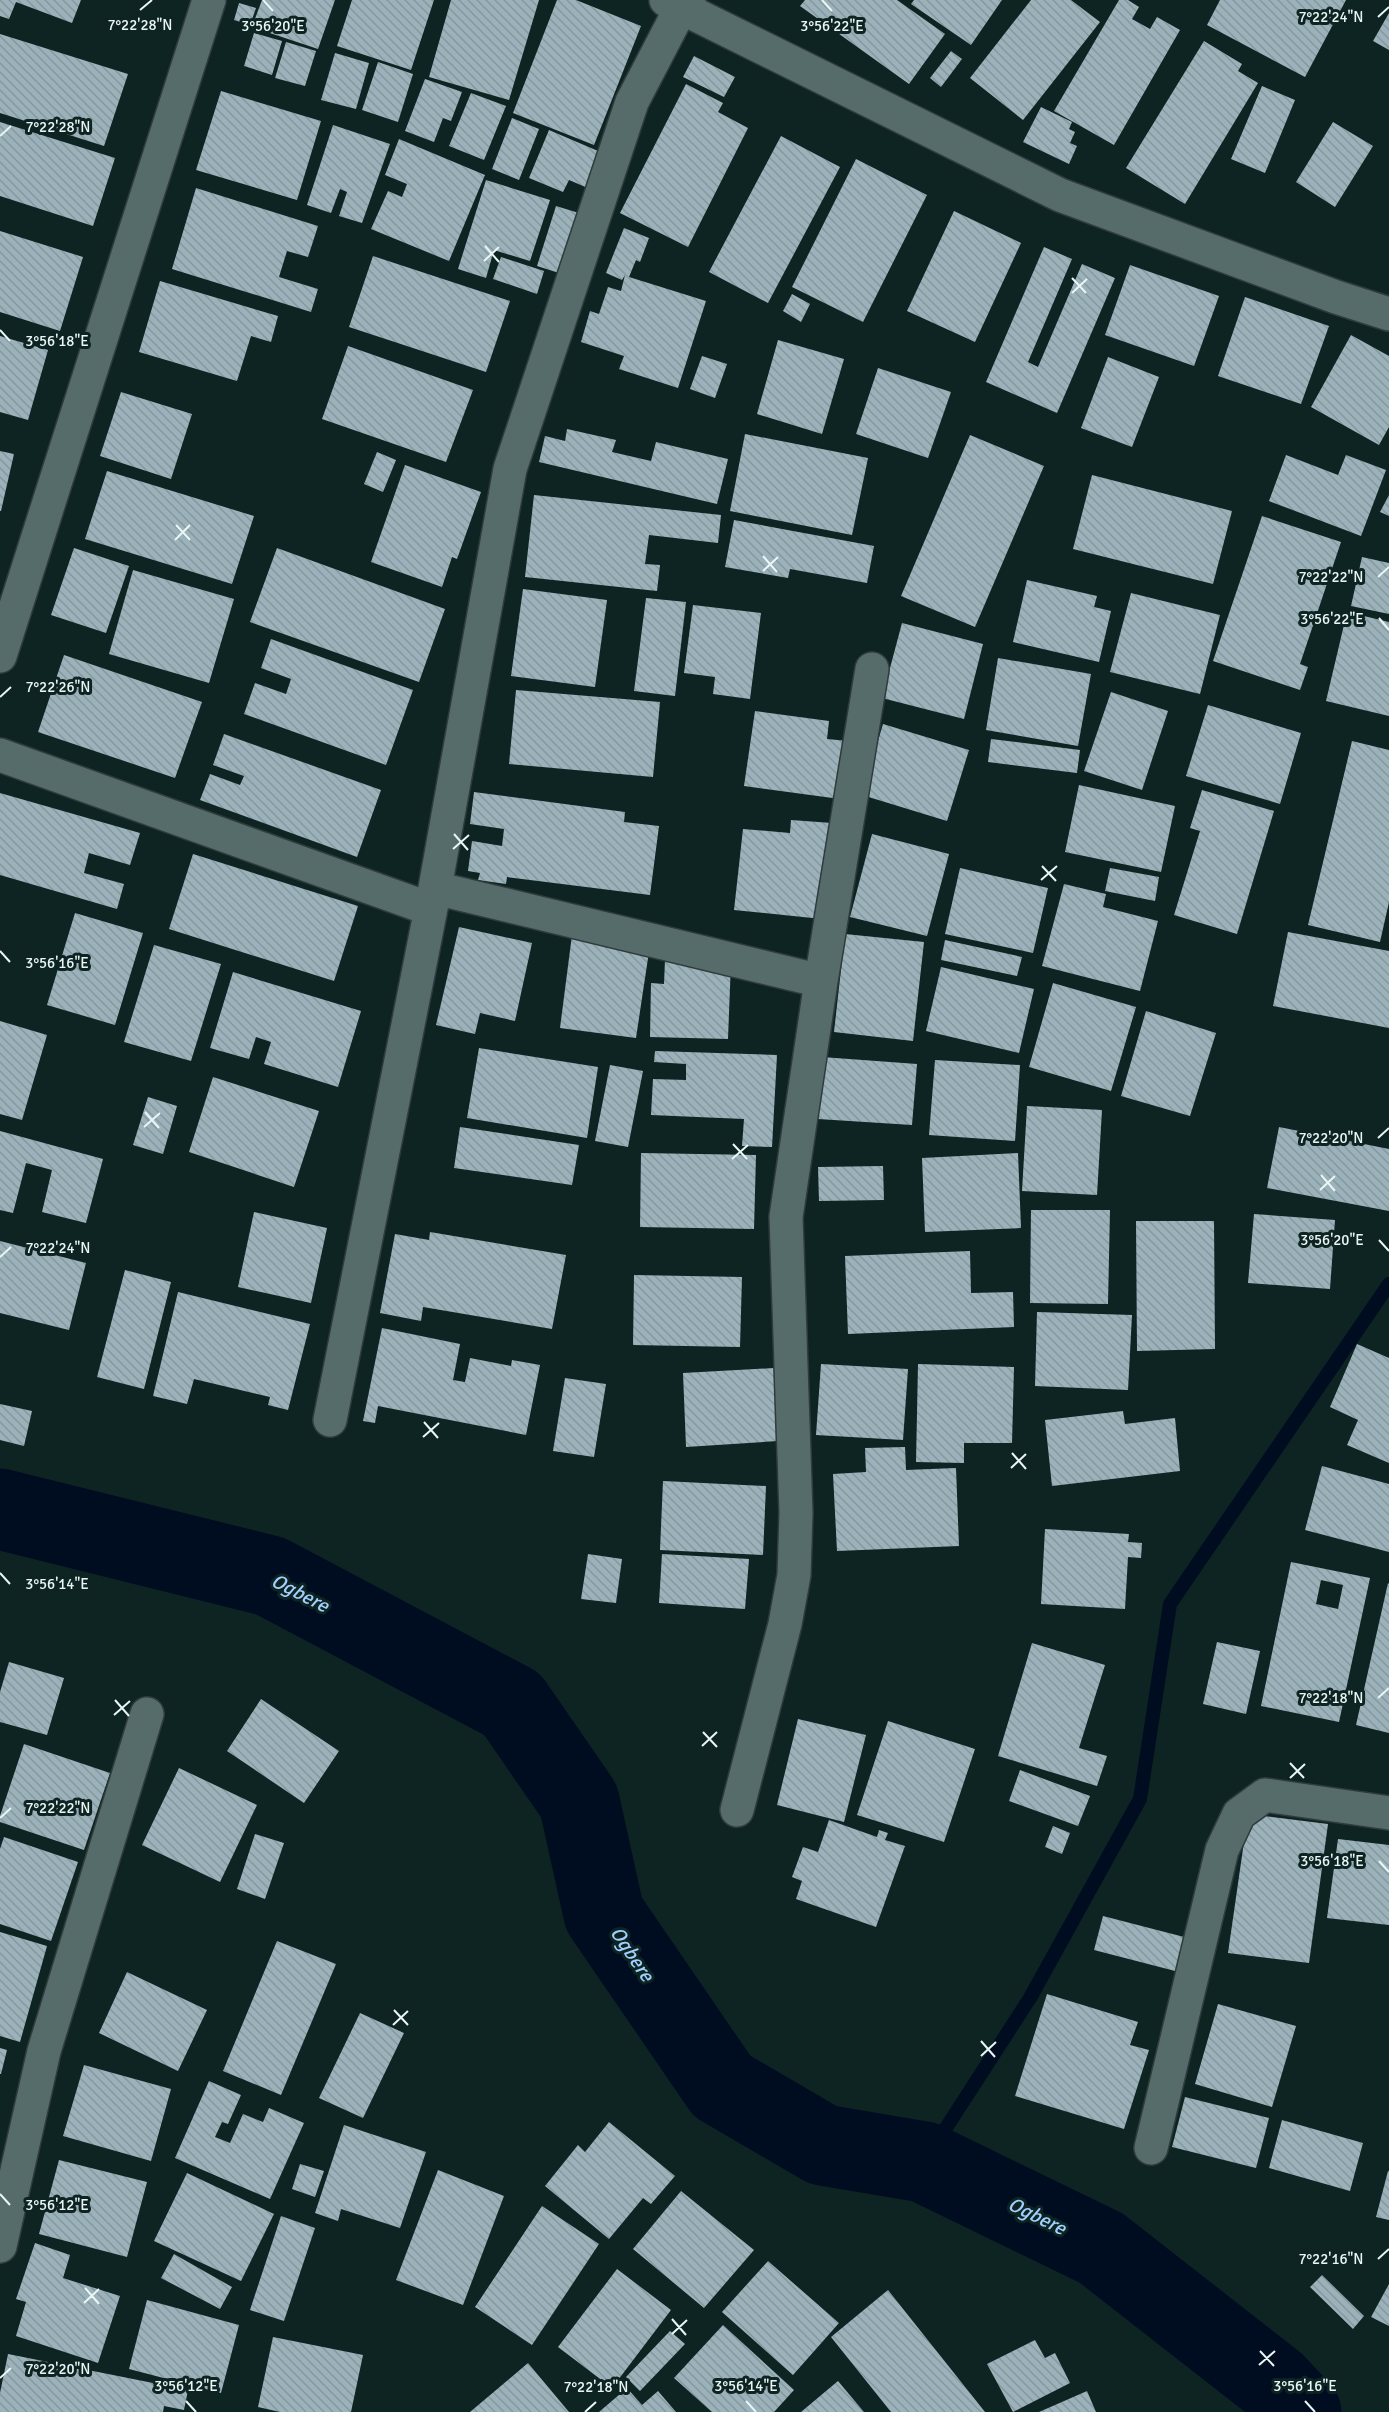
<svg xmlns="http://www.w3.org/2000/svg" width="1389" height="2412" font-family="Signika,sans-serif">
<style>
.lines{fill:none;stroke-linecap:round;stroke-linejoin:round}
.stream{stroke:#000d20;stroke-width:14}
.river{stroke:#000d20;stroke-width:81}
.building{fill:url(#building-back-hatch);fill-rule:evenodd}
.minor-casing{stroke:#2f3c3b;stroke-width:36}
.minor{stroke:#556c6b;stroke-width:33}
.ticks{fill:none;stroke:#e9f6f5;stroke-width:2}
.labels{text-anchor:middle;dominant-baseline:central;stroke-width:6;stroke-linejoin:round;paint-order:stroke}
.water-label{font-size:20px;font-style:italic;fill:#a2cffd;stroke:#0e2423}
.ticks-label{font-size:15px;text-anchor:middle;fill:#e9f6f5;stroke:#0e2423;stroke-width:6;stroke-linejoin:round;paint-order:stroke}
</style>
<defs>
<pattern id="building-back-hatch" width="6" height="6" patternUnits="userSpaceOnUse" patternTransform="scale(1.5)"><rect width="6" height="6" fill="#9bb2ba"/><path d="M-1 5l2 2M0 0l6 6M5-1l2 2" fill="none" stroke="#86989e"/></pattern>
</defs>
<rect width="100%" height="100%" fill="#0e2423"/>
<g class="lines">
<path class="stream" d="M924,2162L1030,1998L1140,1799L1170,1604L1389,1284"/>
<path class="river" d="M0,1509L270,1576L512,1704L579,1801L604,1914L722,2086L823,2145L924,2162L1101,2248L1275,2384L1301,2412"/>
</g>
<path class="building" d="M0,0H81L72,23L16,2L9,19L0,16Z
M262,0H335L318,49L252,27Z
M352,0H434L411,70L337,46Z
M451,0H539L509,100L429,77Z
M557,0H576L641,26L594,145L513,113Z
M805,0H897L945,34L909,84L800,6Z
M914,0H1002L971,45L911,4Z
M1031,0H1071L1100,22L1023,120L970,78Z
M1119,0H1128L1139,7L1132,19L1150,29L1157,17L1180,30L1114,145L1054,111Z
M1220,0H1346L1305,77L1207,25Z
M239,3L256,8L250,25L234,20Z
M1389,13V50L1373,41Z
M254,33L282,41L272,75L244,66Z
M0,34L128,74L104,146L0,113Z
M1204,41L1242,64L1238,71L1258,83L1185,204L1126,168Z
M286,42L316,51L305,86L275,78Z
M951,51L962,59L941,87L930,78Z
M335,53L369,63L356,109L321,100Z
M694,56L735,77L724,97L683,77Z
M378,62L413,74L398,122L362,110Z
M425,79L462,92L451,121L443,118L434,142L405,131Z
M686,84L723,103L718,112L748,128L688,247L620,213Z
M1262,86L1295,100L1265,173L1231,159Z
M221,91L321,121L297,200L196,170Z
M471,93L506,106L484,160L449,146Z
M1041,107L1072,122L1069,129L1075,132L1070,143L1077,146L1069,164L1023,142Z
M512,118L539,129L519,180L492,169Z
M0,122L115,158L93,226L0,196Z
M1333,122L1373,146L1335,207L1296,182Z
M333,125L390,144L362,223L339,216L347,192L340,189L331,213L307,205Z
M549,130L605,154L590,189L569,180L563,192L529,178Z
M781,136L840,167L768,303L709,272Z
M399,139L485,175L449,261L371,229L388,191L402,197L407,184L385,175Z
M856,159L927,195L863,322L792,287Z
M486,180L550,200L530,261L494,250L486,278L458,269Z
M196,188L318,226L308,257L287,251L279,277L318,289L311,312L172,269Z
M556,206L579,213L559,273L537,266Z
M954,211L1021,243L975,342L907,311Z
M624,228L649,238L640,262L636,260L629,277L706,301L678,388L619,369L624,356L581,342L590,311L599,314L608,287L621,291L625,275L622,280L606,273Z
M0,231L83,257L60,331L0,312Z
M1044,247L1072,259L1028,362L1038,367L1082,264L1115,278L1057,413L986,382Z
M373,256L510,301L486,372L349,327Z
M501,257L544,271L537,294L493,279Z
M1130,265L1219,296L1194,366L1105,335Z
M160,281L278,316L271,342L251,336L237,381L139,352Z
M792,294L810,304L801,322L783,311Z
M1245,297L1329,326L1301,404L1218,376Z
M1351,335L1389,356V427L1379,445L1311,407Z
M0,336L48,350L28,420L0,412Z
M778,340L844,359L822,434L757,414Z
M348,346L473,390L446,462L322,419Z
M702,356L727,364L715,398L690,389Z
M1108,357L1159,377L1132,447L1081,428Z
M878,368L951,392L928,458L856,434Z
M121,392L192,414L171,479L100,456Z
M567,429L616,440L612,452L651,461L656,442L728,459L717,504L539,462L545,436L565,441Z
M745,434L868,458L852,535L730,511Z
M970,435L1044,466L975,627L901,596Z
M0,451L14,454L1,511H0Z
M377,452L396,460L383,492L364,484Z
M1286,455L1338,475L1346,455L1386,470L1361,536L1269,501Z
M405,465L481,492L457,559L452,557L442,587L371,562Z
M107,471L254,516L232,584L85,539Z
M1092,475L1232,511L1213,584L1073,549Z
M534,495L721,515L718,543L649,535L645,564L660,565L657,591L525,577Z
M1389,495V516L1380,512Z
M1262,516L1341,542L1300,664L1308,667L1300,690L1213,661Z
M734,520L874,546L867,583L790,569L788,578L725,567Z
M74,548L129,566L106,633L51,615Z
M277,548L445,609L419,682L250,622Z
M1362,557L1389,563V614L1351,606Z
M133,570L234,599L209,683L109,654Z
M1027,580L1097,596L1094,607L1111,611L1099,662L1013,642Z
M523,589L607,600L595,687L511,676Z
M1131,593L1220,615L1200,694L1110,672Z
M646,598L686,602L675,696L634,691Z
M693,605L761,613L750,699L713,694L715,677L684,673Z
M1347,612L1389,622V716L1326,701Z
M902,623L983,644L964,719L882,698Z
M271,639L413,690L386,765L244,714L255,683L286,694L291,679L261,668Z
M64,655L202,702L175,778L38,732Z
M998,658L1091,674L1078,746L986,730Z
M516,690L660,702L653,777L509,764Z
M1111,692L1168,711L1142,790L1084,771Z
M1208,705L1301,733L1280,804L1186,776Z
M755,711L829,721L827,739L848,741L840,799L744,786Z
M883,724L969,750L947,821L862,795Z
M224,734L381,790L357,857L200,800L210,774L240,785L244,776L213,765Z
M991,739L1080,750L1077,773L988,762Z
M1352,741L1389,750V902L1380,942L1308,925Z
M1079,785L1175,806L1161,872L1065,852Z
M1202,790L1274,811L1237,934L1174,915L1200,831L1190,828Z
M474,792L625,812L624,822L659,826L650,895L507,877L506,884L478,880L480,873L468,871L472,841L502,846L504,829L470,824Z
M0,793L140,833L130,865L89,853L84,873L124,884L117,909L0,875Z
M791,820L832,823L822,919L734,910L743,829L790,833Z
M872,834L949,854L927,936L850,917Z
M193,854L358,906L334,981L169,929Z
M960,868L1048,888L1033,953L945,934Z
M1110,868L1159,877L1155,901L1105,891Z
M1064,884L1106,894L1103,907L1158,921L1140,991L1042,966Z
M75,913L143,933L115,1025L47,1005Z
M459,927L532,943L515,1021L480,1013L475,1034L436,1025Z
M1288,932L1389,951V1028L1273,1006Z
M845,934L924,942L913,1041L834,1032Z
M572,935L650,945L636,1038L560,1028Z
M945,940L1022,957L1017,976L941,960Z
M154,945L221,964L191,1061L124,1042Z
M665,960L731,962L728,1039L650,1037L651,983L664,984Z
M941,967L1034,989L1019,1053L926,1031Z
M233,972L361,1011L338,1087L264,1064L271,1042L256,1037L249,1059L210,1048Z
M1053,983L1136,1007L1111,1091L1029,1067Z
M1146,1011L1216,1033L1190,1116L1121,1096Z
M0,1021L47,1035L22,1120L0,1114Z
M479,1048L598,1067L587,1138L467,1118Z
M655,1051L777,1055L772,1147L742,1146L744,1119L651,1115L653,1079L686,1080V1064L654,1062Z
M822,1057L917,1064L912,1125L818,1119Z
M935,1060L1020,1065L1015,1141L929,1135Z
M610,1065L643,1071L628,1147L595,1141Z
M213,1077L319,1111L294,1187L189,1152Z
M148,1097L177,1106L163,1154L133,1145Z
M1027,1106L1102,1110L1097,1195L1022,1191Z
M460,1127L579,1145L572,1185L454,1168Z
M1279,1127L1389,1149V1211L1267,1188Z
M0,1131L103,1159L86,1223L42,1212L52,1170L26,1163L13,1213L0,1210Z
M641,1153L756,1155L754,1229L640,1227Z
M1018,1153L1021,1228L925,1232L922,1158Z
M883,1166L884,1200L819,1201L818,1167Z
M1031,1210H1110L1108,1304L1030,1303Z
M254,1212L327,1228L311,1303L238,1287Z
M1254,1214L1335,1220L1330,1289L1248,1283Z
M1136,1221H1214L1215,1349L1137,1351Z
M430,1232L566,1255L552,1329L423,1307L421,1321L380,1313L395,1234L429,1240Z
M0,1241L86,1263L69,1330L0,1313Z
M970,1251L971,1293L1013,1292L1014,1327L848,1334L845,1256Z
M125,1270L171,1282L144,1389L97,1377Z
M634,1275L742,1277L740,1347L633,1345Z
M178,1292L310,1324L288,1410L268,1405L270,1397L194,1379L187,1404L153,1396Z
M1037,1312L1132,1315L1128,1390L1035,1386Z
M382,1328L460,1344L453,1380L465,1382L470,1358L511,1366L512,1360L540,1365L526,1435L378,1406L375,1423L363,1421Z
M1357,1344L1389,1358V1463L1347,1445L1358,1420L1330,1407Z
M821,1364L908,1369L903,1440L816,1435Z
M918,1364L1014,1367L1012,1443H964V1463L916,1462Z
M774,1368L778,1441L686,1447L683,1373Z
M565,1378L606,1384L594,1457L553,1451Z
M0,1404L32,1411L24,1446L0,1440Z
M1123,1411L1125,1424L1175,1418L1180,1471L1052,1486L1045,1420Z
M905,1447L906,1470L956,1468L959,1546L837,1551L833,1474L866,1472L865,1448Z
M1322,1466L1389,1484V1552L1305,1530Z
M663,1481L766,1486L763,1555L660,1550Z
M1045,1529L1129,1534L1128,1542L1142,1543L1141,1558L1128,1557L1125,1609L1041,1604Z
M588,1554L622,1559L616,1603L581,1599Z
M662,1554L749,1559L745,1609L659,1603Z
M1291,1562L1370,1578L1339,1722L1261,1706ZM1321,1580L1343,1585L1338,1609L1316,1604Z
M1388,1583L1389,1584V1733L1356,1725Z
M1217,1642L1260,1651L1246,1714L1203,1704Z
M1032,1643L1105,1665L1079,1748L1107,1756L1097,1786L998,1756Z
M9,1662L64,1678L47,1735L0,1722V1692Z
M261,1699L339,1751L304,1803L227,1751Z
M798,1719L866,1735L844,1822L777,1805Z
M888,1721L975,1749L944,1842L857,1815Z
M24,1744L110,1773L84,1850L0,1822V1816Z
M179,1768L257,1805L220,1882L142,1845Z
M1020,1770L1090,1796L1078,1826L1009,1801Z
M1248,1814L1328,1824L1309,1963L1228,1953Z
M829,1820L877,1837L879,1830L888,1833L885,1840L905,1846L876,1927L796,1899L802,1881L792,1877L803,1847L818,1852Z
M1053,1826L1070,1833L1062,1854L1045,1847Z
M255,1834L284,1843L265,1899L237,1889Z
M4,1837L78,1862L51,1941L0,1924V1849Z
M1338,1839L1389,1845V1925L1327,1918Z
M1103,1916L1188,1938L1179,1972L1094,1950Z
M0,1932L47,1946L20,2042L0,2036Z
M277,1941L336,1964L281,2095L223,2071Z
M127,1972L207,2010L178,2071L99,2033Z
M1047,1994L1138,2022L1130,2045L1149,2050L1124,2129L1015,2096Z
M1218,2004L1296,2026L1272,2107L1195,2084Z
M360,2013L404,2033L363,2118L319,2098Z
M0,2048L7,2050L1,2074H0Z
M84,2065L171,2089L151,2161L63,2136Z
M209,2081L241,2095L228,2124L222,2122L215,2137L230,2143L243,2114L263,2122L269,2108L304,2123L270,2199L175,2158Z
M1185,2097L1269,2118L1256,2168L1172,2147Z
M1282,2120L1363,2143L1350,2191L1269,2168Z
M609,2122L675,2176L651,2204L643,2198L609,2239L545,2186L578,2145L585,2152Z
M344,2125L426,2152L400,2228L341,2209L338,2221L315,2213Z
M59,2160L147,2182L127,2257L39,2234Z
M300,2164L324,2171L315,2197L292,2189Z
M438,2170L504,2196L463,2305L396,2280Z
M1388,2171H1389V2220L1376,2217Z
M187,2173L274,2214L241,2281L154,2241Z
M681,2191L754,2250L704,2308L633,2249Z
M542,2206L599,2244L532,2345L475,2307Z
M281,2216L315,2228L284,2321L250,2310Z
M35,2243L70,2255L63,2278L120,2296L98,2363L16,2336L26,2302L16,2299Z
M174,2254L232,2287L220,2309L161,2278Z
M768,2261L839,2323L793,2375L722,2312Z
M617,2269L671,2310L612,2388L558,2347Z
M1322,2275L1364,2316L1353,2329L1310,2287Z
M1389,2284V2326L1371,2317Z
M888,2290L985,2412H891L831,2337Z
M147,2300L239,2325L221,2393L129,2369Z
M723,2325L794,2390L774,2412H712L674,2378Z
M670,2331L685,2344L640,2391L626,2377Z
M273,2337L363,2355L351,2412H280L258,2407Z
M1035,2340L1045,2358L1055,2353L1070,2383L1013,2412L987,2364Z
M8,2354L188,2390L184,2410L164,2406L163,2412H0V2393Z
M528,2363L569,2412H470Z
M838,2381L864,2412H801Z
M627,2388L642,2405L658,2391L676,2412H599Z
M1087,2391L1096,2412H1039Z"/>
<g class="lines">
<defs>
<path id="minor" d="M666,0L1060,195L1336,297L1389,314
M0,656L209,0
M0,755L430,909
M435,888L821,981L786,1217L796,1513L794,1575L785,1624L737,1810
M821,981L872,669
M330,1420L435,888L510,469L632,102L682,6L689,0
M1151,2148L1222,1850L1239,1814L1265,1795L1389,1813
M0,2246L44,2051L147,1714"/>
</defs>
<use href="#minor" class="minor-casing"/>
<use href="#minor" class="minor"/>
</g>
<path class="ticks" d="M263,0L273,11M822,0L832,11M140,10L152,0M1378,17L1389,7M0,136L11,126M485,246L499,262M484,261L499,247M1072,278L1086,293M1072,293L1087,279M0,330L10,341M176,525L190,540M175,540L190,525M763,556L777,572M763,571L778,557M1378,577L1389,567M1379,618L1389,630M0,697L11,687M454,834L468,850M453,849L469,835M1042,866L1056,881M1041,880L1057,866M0,951L10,962M145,1112L159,1128M144,1127L160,1113M1378,1138L1389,1128M733,1144L747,1159M732,1159L748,1145M1321,1175L1335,1191M1320,1190L1335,1176M1379,1240L1389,1251M0,1257L11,1247M424,1422L438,1438M423,1437L439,1423M1012,1453L1026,1469M1011,1468L1026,1454M0,1573L10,1584M1378,1698L1389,1688M115,1700L129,1716M114,1715L130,1701M703,1732L717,1747M702,1746L717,1732M1290,1763L1304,1778M1290,1778L1305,1764M0,1818L11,1808M1379,1861L1389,1872M394,2010L408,2025M393,2025L408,2011M981,2041L995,2057M981,2056L996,2042M0,2194L10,2205M1378,2259L1389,2249M85,2288L99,2304M84,2303L99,2289M672,2319L686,2335M672,2334L687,2320M1260,2351L1274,2366M1259,2365L1275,2351M0,2378L11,2368M186,2401L196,2412M746,2401L756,2412M1305,2401L1315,2412M585,2412L596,2402"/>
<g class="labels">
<g class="water-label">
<text transform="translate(300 1593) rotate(27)">Ogbere</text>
<text transform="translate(632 1954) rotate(56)">Ogbere</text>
<text transform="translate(1037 2216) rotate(26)">Ogbere</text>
</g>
</g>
<g class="ticks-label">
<text x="1331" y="22">7°22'24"N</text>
<text x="140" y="30">7°22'28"N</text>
<text x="273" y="31">3°56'20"E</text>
<text x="832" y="31">3°56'22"E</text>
<text x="58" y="132">7°22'28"N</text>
<text x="57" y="346">3°56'18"E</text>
<text x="1331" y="582">7°22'22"N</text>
<text x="1332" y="624">3°56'22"E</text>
<text x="58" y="692">7°22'26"N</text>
<text x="57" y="968">3°56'16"E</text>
<text x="1331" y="1143">7°22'20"N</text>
<text x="1332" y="1245">3°56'20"E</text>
<text x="58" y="1253">7°22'24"N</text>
<text x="57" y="1589">3°56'14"E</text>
<text x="1331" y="1703">7°22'18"N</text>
<text x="58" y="1813">7°22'22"N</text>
<text x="1332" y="1866">3°56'18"E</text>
<text x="57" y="2210">3°56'12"E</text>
<text x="1331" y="2264">7°22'16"N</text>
<text x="58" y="2374">7°22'20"N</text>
<text x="186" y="2391">3°56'12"E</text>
<text x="746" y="2391">3°56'14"E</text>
<text x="1305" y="2391">3°56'16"E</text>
<text x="596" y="2392">7°22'18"N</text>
</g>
</svg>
